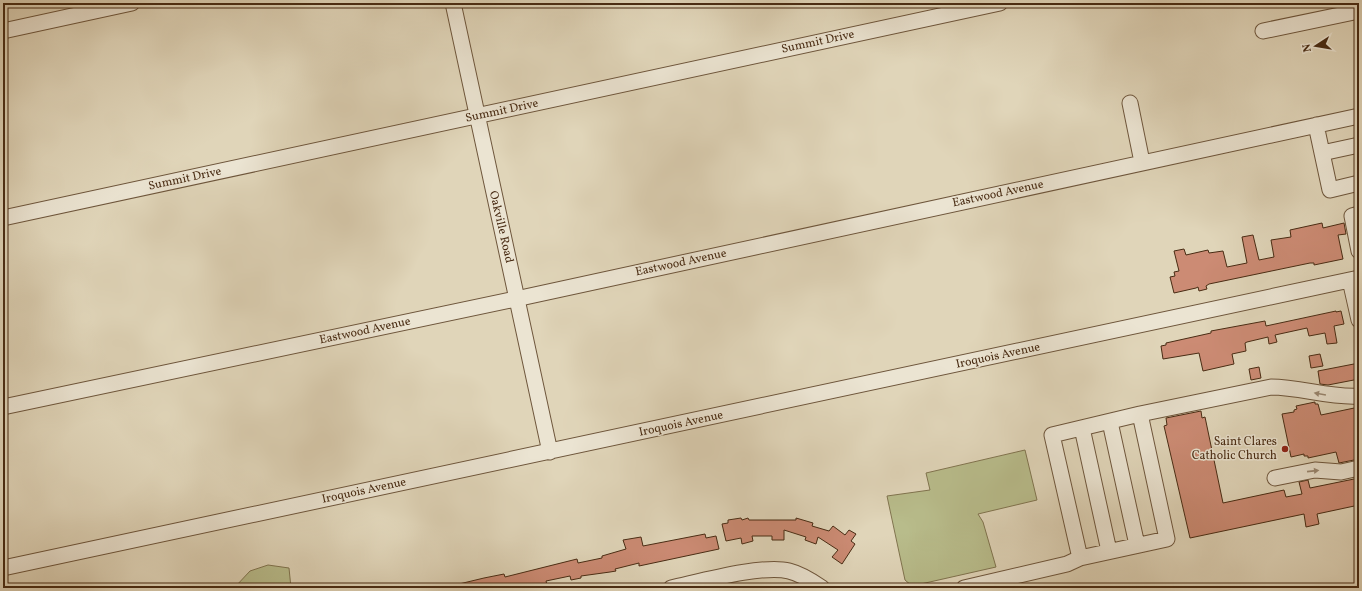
<svg xmlns="http://www.w3.org/2000/svg" width="1362" height="591" font-family="Vollkorn,serif">
<style>
.green{fill:#b8bc8b;stroke:#80744f}
.building{fill:#cc8b74;stroke:#482b13}
.lines{fill:none;stroke-linecap:round;stroke-linejoin:round}
.minor-casing{stroke:#6e563c;stroke-width:17}
.minor{stroke:#ebe4d2;stroke-width:15}
.oneway{fill:#9a8872}
.poi-dot{fill:#8f2418;stroke:#ebe4d2;stroke-width:1.5}
.labels{text-anchor:middle;dominant-baseline:central;stroke-width:3;stroke-linejoin:round;paint-order:stroke}
.street-label{font-size:12px;fill:#482b13;stroke:#ebe4d2}
.poi-label{font-size:12px;fill:#482b13;stroke:#ebe4d2;text-anchor:end}
</style>
<rect width="100%" height="100%" fill="#e0d5b9"/>
<filter id="stains"><feTurbulence type="fractalNoise" baseFrequency=".005" numOctaves="4"/><feColorMatrix values="0 0 0 0 .2 0 0 0 0 .09 0 0 0 0 .02 0 0 0 .5 -.17"/></filter>
<radialGradient id="worn" r=".72"><stop offset=".6" stop-color="#630" stop-opacity="0"/><stop offset="1" stop-color="#630" stop-opacity=".3"/></radialGradient>
<path class="green" d="M1025,450L1037,500L978,514L983,522L996,567L912,586L905,580L887,496L930,490L926,473Z
M268,565L289,568L291,588H230L235,587L250,571Z"/>
<path class="building" d="M1322,223L1323,228L1344,223L1346,234L1338,235L1343,259L1314,265V263H1310L1209,284L1206,286L1207,289L1199,291L1198,287L1196,288L1174,293L1170,277L1175,276L1174,272L1179,271L1174,251L1184,249L1186,255L1208,250L1209,253L1223,251L1227,267L1247,263L1242,237L1253,235L1259,260L1274,257L1271,240L1291,237L1290,230Z
M1336,311V312L1341,311L1344,324L1334,326L1337,343L1327,344L1325,333L1309,336L1307,328L1275,335L1277,342L1269,344L1268,337L1247,342L1245,343L1246,351L1232,354L1234,364L1203,371L1199,353L1163,359L1161,346L1166,345V343L1211,333V331L1265,321L1266,326Z
M1320,354L1323,366L1311,368L1309,356Z
M1359,363V379L1328,385L1320,384L1318,371Z
M1259,367L1261,378L1251,380L1249,369Z
M1315,402V404H1318L1321,415L1359,407V459L1339,463L1336,452L1308,458V456H1304V454L1291,457L1282,414L1294,412V410L1297,409L1296,406Z
M1201,411L1202,418L1205,417L1223,503L1284,490L1286,497L1302,494L1299,482L1308,480L1310,488L1359,478V505L1317,514L1319,524L1306,527L1304,514L1190,538L1164,426L1167,425L1166,418Z
M741,518L742,520L748,518L749,520H796V518L813,523L812,526L829,531L833,526L845,535L849,530L856,534L851,541L855,544L842,564L832,557L838,550L818,537L816,544L805,540L806,537L784,530V540H772V536H752L753,541L742,544L741,538L726,541L722,524L728,523V520Z
M705,534L706,538L716,536L719,549L639,566V563L615,569L616,571L610,572L581,576V578L571,580L570,576L546,581L547,585L537,588L536,584L518,588H459V584L484,578L504,574L505,577L577,559L578,563L602,558V556L626,549L623,540L641,537L643,546Z"/>
<g class="lines">
<defs>
<path id="minor" d="M453,3L550,452
M3,31L132,3
M1263,31L1359,11
M1130,103L1142,162
M1316,125L1330,190L1359,183
M1322,153L1359,145
M1359,214L1352,216L1359,251
M3,218L1000,3
M1350,280L1359,320
M3,407L525,297L1359,116
M1140,414L1167,539L1080,558L1052,435L1140,414L1271,387C1301,387 1329,398 1359,396
M1110,422L1137,545
M1082,428L1109,551
M1275,478L1315,470L1341,472L1359,468
M3,568L1359,278
M671,588C699,582 763,564 789,571C801,574 812,581 822,588
M964,588L1067,564L1080,558"/>
</defs>
<use href="#minor" class="minor-casing"/>
<use href="#minor" class="minor"/>
</g>
<defs><path id="oneway-solid" d="M-6-.8H1V-3.2L6.5 0L1 3.2V.8H-6Z"/></defs>
<g class="oneway">
<use href="#oneway-solid" transform="translate(1320 394) rotate(-170)"/>
<use href="#oneway-solid" transform="translate(1313 471) rotate(-6)"/>
</g>
<circle class="poi-dot" cx="1285" cy="449" r="4"/>
<g class="labels">
<g class="street-label">
<text transform="translate(818 42) rotate(-12)">Summit Drive</text>
<text transform="translate(502 111) rotate(-12)">Summit Drive</text>
<text transform="translate(185 179) rotate(-12)">Summit Drive</text>
<text transform="translate(998 194) rotate(-12)">Eastwood Avenue</text>
<text transform="translate(501 227) rotate(77)">Oakville Road</text>
<text transform="translate(681 263) rotate(-12)">Eastwood Avenue</text>
<text transform="translate(365 331) rotate(-12)">Eastwood Avenue</text>
<text transform="translate(998 356) rotate(-12)">Iroquois Avenue</text>
<text transform="translate(681 424) rotate(-12)">Iroquois Avenue</text>
<text transform="translate(364 491) rotate(-12)">Iroquois Avenue</text>
</g>
<g class="poi-label">
<text x="1277" y="442">Saint Clares<tspan x="1277" dy="14">Catholic Church</tspan></text>
</g>
</g>
<rect width="1362" height="591" fill="none" stroke="#e0d5b9" stroke-width="16"/>
<rect x="4" y="4" width="1354" height="583" fill="none" stroke="#482b13" stroke-width="2"/>
<rect x="8" y="8" width="1346" height="575" fill="none" stroke="#482b13"/>
<g transform="translate(1316 46) rotate(258)" stroke="#ebe4d2" stroke-width="3" paint-order="stroke">
<path d="M0-3L7 15L0 10L-7 15Z" fill="#482b13"/>
<text y="-6" font-size="11" font-weight="bold" text-anchor="middle" fill="#482b13">N</text>
</g>
<rect width="100%" height="100%" filter="url(#stains)"/>
<rect width="100%" height="100%" fill="url(#worn)"/>
</svg>
